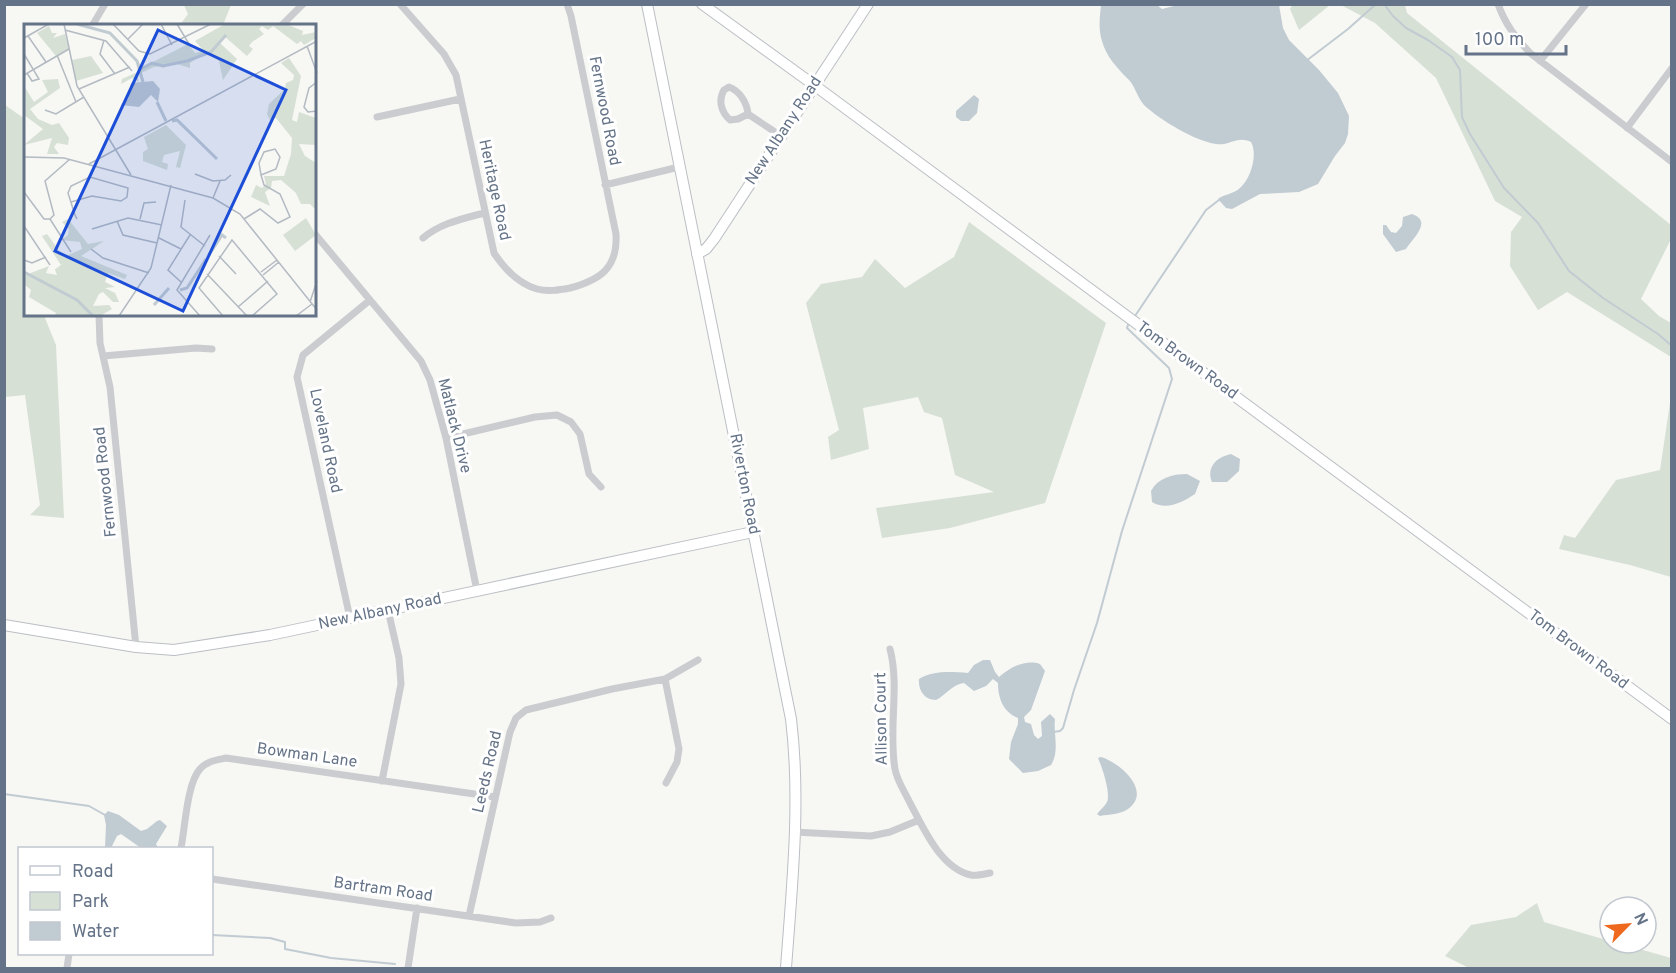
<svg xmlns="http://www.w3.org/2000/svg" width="1676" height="973" font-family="Overpass,sans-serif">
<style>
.green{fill:#d7e0d5}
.water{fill:#c1cbd2}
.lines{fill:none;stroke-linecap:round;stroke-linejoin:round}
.stream{stroke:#c1cbd2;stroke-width:2}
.secondary-casing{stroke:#bbbfc4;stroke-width:12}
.street{stroke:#caccd0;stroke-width:7}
.secondary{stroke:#fff;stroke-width:10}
.labels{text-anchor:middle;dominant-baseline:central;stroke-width:6;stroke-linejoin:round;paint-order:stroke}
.street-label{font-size:16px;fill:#647387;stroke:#fff}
.inset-river{fill:none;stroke:#c1cbd2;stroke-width:3}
.inset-road{fill:none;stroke:#b3bac2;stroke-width:1.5}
.view{fill:#1d4ed8;fill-opacity:0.15;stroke:#1d4ed8;stroke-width:3}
.inset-edge{fill:none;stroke:#647387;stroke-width:3}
</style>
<rect width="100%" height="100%" fill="#f7f7f4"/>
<path class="green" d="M1293,4H1330V5L1299,30L1290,9Z
M184,5H231L223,25H180L188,14Z
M1341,5H1405L1407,13L1671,225V239L1641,299L1659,316L1671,323V357L1567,292L1538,310L1510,266L1511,232L1522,217L1495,201L1436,78L1375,23Z
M5,105L25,119L26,315H46L45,318L56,345L64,518L30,515L40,505L25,395L5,397Z
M969,222L1106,323L1045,503L950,528L882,538L876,508L994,492L955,475L942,418L924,412L918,397L863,408L869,449L831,460L828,437L839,430L806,303L821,284L862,277L875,259L905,288L954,257Z
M1671,396V577L1630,565L1559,549L1564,535L1575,538L1616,480L1660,470Z
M1537,903L1544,922L1610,941V943H1618L1671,958V968H1469L1445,956L1471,925L1516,917Z"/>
<path class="water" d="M1178,5H1279L1283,28L1289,40L1319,70L1338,93L1349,116L1348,134L1345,143L1335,156L1318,184L1299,192L1260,194L1232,209L1226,208L1218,199C1224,194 1234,194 1240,188C1251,179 1258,154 1251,142C1238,135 1229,146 1216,144C1195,141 1160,120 1144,105C1137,97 1135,85 1127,78C1117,68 1106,56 1102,41C1098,29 1100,16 1101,5H1157L1162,9Z
M974,95L979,99L977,113L969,121H961L956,117V111Z
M1412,214C1433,221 1413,238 1406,249L1396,252L1383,234V225H1386L1391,232L1396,233L1402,226L1403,217Z
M1231,454L1240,459L1239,471L1227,482H1212C1206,468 1216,457 1231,454Z
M1187,474L1200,481L1195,494C1183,502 1166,511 1152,502L1151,491C1158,478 1172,474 1187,474Z
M983,660H990L995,672L999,677C1010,667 1026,659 1040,664L1045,671L1031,710L1024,717L1025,722L1031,724L1034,735L1038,739L1042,736L1041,722L1050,714L1055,719C1053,733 1060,751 1051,765L1038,771L1023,773L1009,759L1011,742L1018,724V718C1003,712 998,698 998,683L993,679L986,686L974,691L964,683C951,685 946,695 936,700C924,700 918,690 919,679C934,670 952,672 968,673L974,665Z
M1101,757C1119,762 1153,791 1128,809C1119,815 1110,814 1100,816L1097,814C1100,810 1105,806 1107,802C1111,793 1102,767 1098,758Z
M108,811L119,815L141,831L147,829L157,821L160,820L167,826L156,844L158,848H141L121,834L117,836L111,848H105L106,825L104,815Z"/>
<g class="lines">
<path class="stream" d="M1384,4L1393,16L1406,28L1428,40L1452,57L1460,70L1462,117L1470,134L1504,188L1538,223L1569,271L1603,298L1658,334L1672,346
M1306,61L1348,29L1376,4
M1135,316L1206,210L1219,200
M1053,732L1060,731L1063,728L1074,690L1097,623L1122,531L1172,379L1169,368L1127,328L1128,325
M4,794L89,806L105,815
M212,935L270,938L285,942V949L331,958L395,964"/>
<defs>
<path id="secondary" d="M647,4L791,719C801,801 792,886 786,968
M702,4L814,85L1672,719
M697,254L706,249L714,239L868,4
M4,625L136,647L174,650L270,635L753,532"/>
</defs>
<use href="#secondary" class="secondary-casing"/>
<path class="street" d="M400,4L444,54L456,75L494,253C504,268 519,284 537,289C548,292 559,290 570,288C600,280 618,268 616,234L571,16L567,4
M1498,4C1505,24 1516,38 1530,53L1672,162
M92,26L105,4
M281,26L303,4
M1540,61L1586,4
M748,114C747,103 740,91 729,87L724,90C718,100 721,112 730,120L738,119L748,114L781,136
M377,117L460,99
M1627,128L1672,68
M605,185L679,167
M315,234L421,361L430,380L446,438L477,591
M423,238C441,223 462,219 484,213
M99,315L100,343L110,387L136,647
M103,356L196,348L212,349
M446,438L535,417L557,415L571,422L580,434L589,474L601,487
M350,618L297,377L303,355L370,300
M890,649C900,688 888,729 895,769C897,781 905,792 910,803C923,827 940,868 971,875C976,876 984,874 990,873
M665,679L679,749L677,762L666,783
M382,781L401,684L399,658L388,610
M794,832L871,836L890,832L919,820
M181,848C185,828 187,783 200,769C207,761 216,760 226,758L495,797
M212,879L516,923L540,922L551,918
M469,916L510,732L516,718L526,710L612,689L665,679L698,660
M67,968L69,954
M408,968L417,908"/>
<use href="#secondary" class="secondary"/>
</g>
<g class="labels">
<g class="street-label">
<text transform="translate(604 111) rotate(79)">Fernwood Road</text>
<text transform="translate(784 131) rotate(-57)">New Albany Road</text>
<text transform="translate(494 190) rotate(78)">Heritage Road</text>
<text transform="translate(1187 361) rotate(36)">Tom Brown Road</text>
<text transform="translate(454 426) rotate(76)">Matlack Drive</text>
<text transform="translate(325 441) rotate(78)">Loveland Road</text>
<text transform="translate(106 482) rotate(-96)">Fernwood Road</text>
<text transform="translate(744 484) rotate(79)">Riverton Road</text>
<text transform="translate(380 612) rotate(-12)">New Albany Road</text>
<text transform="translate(1578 650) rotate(37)">Tom Brown Road</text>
<text transform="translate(882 719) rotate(-91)">Allison Court</text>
<text transform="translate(307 756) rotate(8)">Bowman Lane</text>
<text transform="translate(488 772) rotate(-77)">Leeds Road</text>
<text transform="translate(383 890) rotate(8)">Bartram Road</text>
</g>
</g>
<g transform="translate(24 24)">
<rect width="292" height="292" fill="#f7f7f4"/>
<path d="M51,0L85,7L119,43L164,20L171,29L175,28L178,25L171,17L201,0H262L279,7L278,11L292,8V14L280,21L277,17L273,20L249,2L244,6L238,2L235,5L240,10L228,18L225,22L229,25L223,32L200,12L196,19L213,35L199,56L195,37L182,28L166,39V44L153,40L130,43L113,51L115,58L108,54L97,60L98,55L116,47L111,36L84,9ZM25,2L28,9H33L29,14L41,10L45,25L32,32L13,9ZM67,32L79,49L52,57L48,36ZM265,34L277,52L268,96L273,98L275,88L292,94V121L275,120L281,132L292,139V186L286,180H277L272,169L257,156L248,157L247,164L241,168L246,182L227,173L232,161L238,164L242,160L240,152H260L267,130L268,114L252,94L246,96L243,90L245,80L261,65L262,59L269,56L270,51L257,39ZM34,55L36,64L6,85L14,95L28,101L35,99L45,114L44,121L33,119L30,123L35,130H23L28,114L0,121L19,105L0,91V62L10,78L24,68L18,56ZM142,101L162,121L156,144L152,143L156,127L140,131L138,138L144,140L143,146L119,137V128L124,125L120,113ZM282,194L292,211L271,227L259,211ZM44,195L64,220L80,217L57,232L103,251L101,255L84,249L81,258L91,263L81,264L91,269L95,278H89L79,268L75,270L69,282L85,281L88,285L76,292H31L32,289L5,273L7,266L0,260V247L4,250L25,242L22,249L33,251L31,246L37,244L30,246L37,241L18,212L23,210L40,233L58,225L56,218L38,216L44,211L45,205L38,198Z" fill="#d7e0d5"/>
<path d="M129,57L136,65L134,78L127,71L115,83L97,81L104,75L107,59Z" fill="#c1cbd2"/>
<path class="inset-river" d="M53,0L86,9L113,37L119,58M117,45L128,39L139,42L163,37L187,28L202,11M133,78L142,97M148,97L153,96L193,135M185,231L198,211L202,214M0,248L53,276L69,292M156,266L163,264L182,235M130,281L145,264"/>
<path class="inset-road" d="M40,0L53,62L107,151M89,0L115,27L126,30L187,0M137,0L148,21M153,0L165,20M41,6L82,17L108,47M4,12L22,38M0,14L25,0M104,15L119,0M80,16L76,30L91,50M283,22L293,49M0,30L15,55L8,57L3,49M33,31L52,78M0,51L45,25M293,58L285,64L280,83L284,88L293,87M55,65L106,43M21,86L32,90L60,73M0,133L40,134L189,174L216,190L293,286M65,140L293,17M171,150L189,157L201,156L207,151M0,168L20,195H26M189,174L196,157M161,176L157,203L181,222M47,178L68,172L97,177L103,173L104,164L66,153L47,162L44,169L51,191L53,195M26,195L30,191L21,157L46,135M26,195L47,228M116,195L120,179L132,178M220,195L236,185L254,199L266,193L256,170L240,161L237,151L235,139L240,128L251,125L256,133L252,145L237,151M93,197L99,211L133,219M0,202L26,241M68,205L104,194L138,201M135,214L157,225M67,225L79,234L125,249M195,232L212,250M0,236L8,239L22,233M237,248L253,236M183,250L223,292M239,251L255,238M157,258L144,246L166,211M286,278L293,257M214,283L244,257M95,292L127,244L147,161M176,292L153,266L186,211M199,292L175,264L208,216L253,270L228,292M272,292L288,280"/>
<path class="view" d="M134,6L262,66L159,287L31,227Z"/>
<rect width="292" height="292" class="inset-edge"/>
</g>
<rect width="1676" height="973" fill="none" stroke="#647387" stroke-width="12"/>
<rect x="18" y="847" width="195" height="108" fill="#ffffff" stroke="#c1c7cf" stroke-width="1.5"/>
<rect x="30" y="866" width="30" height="9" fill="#ffffff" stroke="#c1c7cf" stroke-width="1.5"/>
<text x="72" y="877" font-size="18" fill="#647387">Road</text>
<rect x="30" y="892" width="30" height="18" fill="#d7e0d5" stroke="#c1c7cf" stroke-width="1.5"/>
<text x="72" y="907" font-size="18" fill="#647387">Park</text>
<rect x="30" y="922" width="30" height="18" fill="#c1cbd2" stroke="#c1c7cf" stroke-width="1.5"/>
<text x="72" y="937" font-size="18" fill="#647387">Water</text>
<g transform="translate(1628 925) rotate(65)"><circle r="28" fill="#ffffff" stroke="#c1c7cf" stroke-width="1.5"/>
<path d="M0-4.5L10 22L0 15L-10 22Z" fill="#ee691d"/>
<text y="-9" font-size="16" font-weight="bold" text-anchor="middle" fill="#647387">N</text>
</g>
<path d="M1466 45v9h100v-9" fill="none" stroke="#647387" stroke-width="3"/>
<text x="1475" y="45" font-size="18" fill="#647387" stroke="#ffffff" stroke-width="4.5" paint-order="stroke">100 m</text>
</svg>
